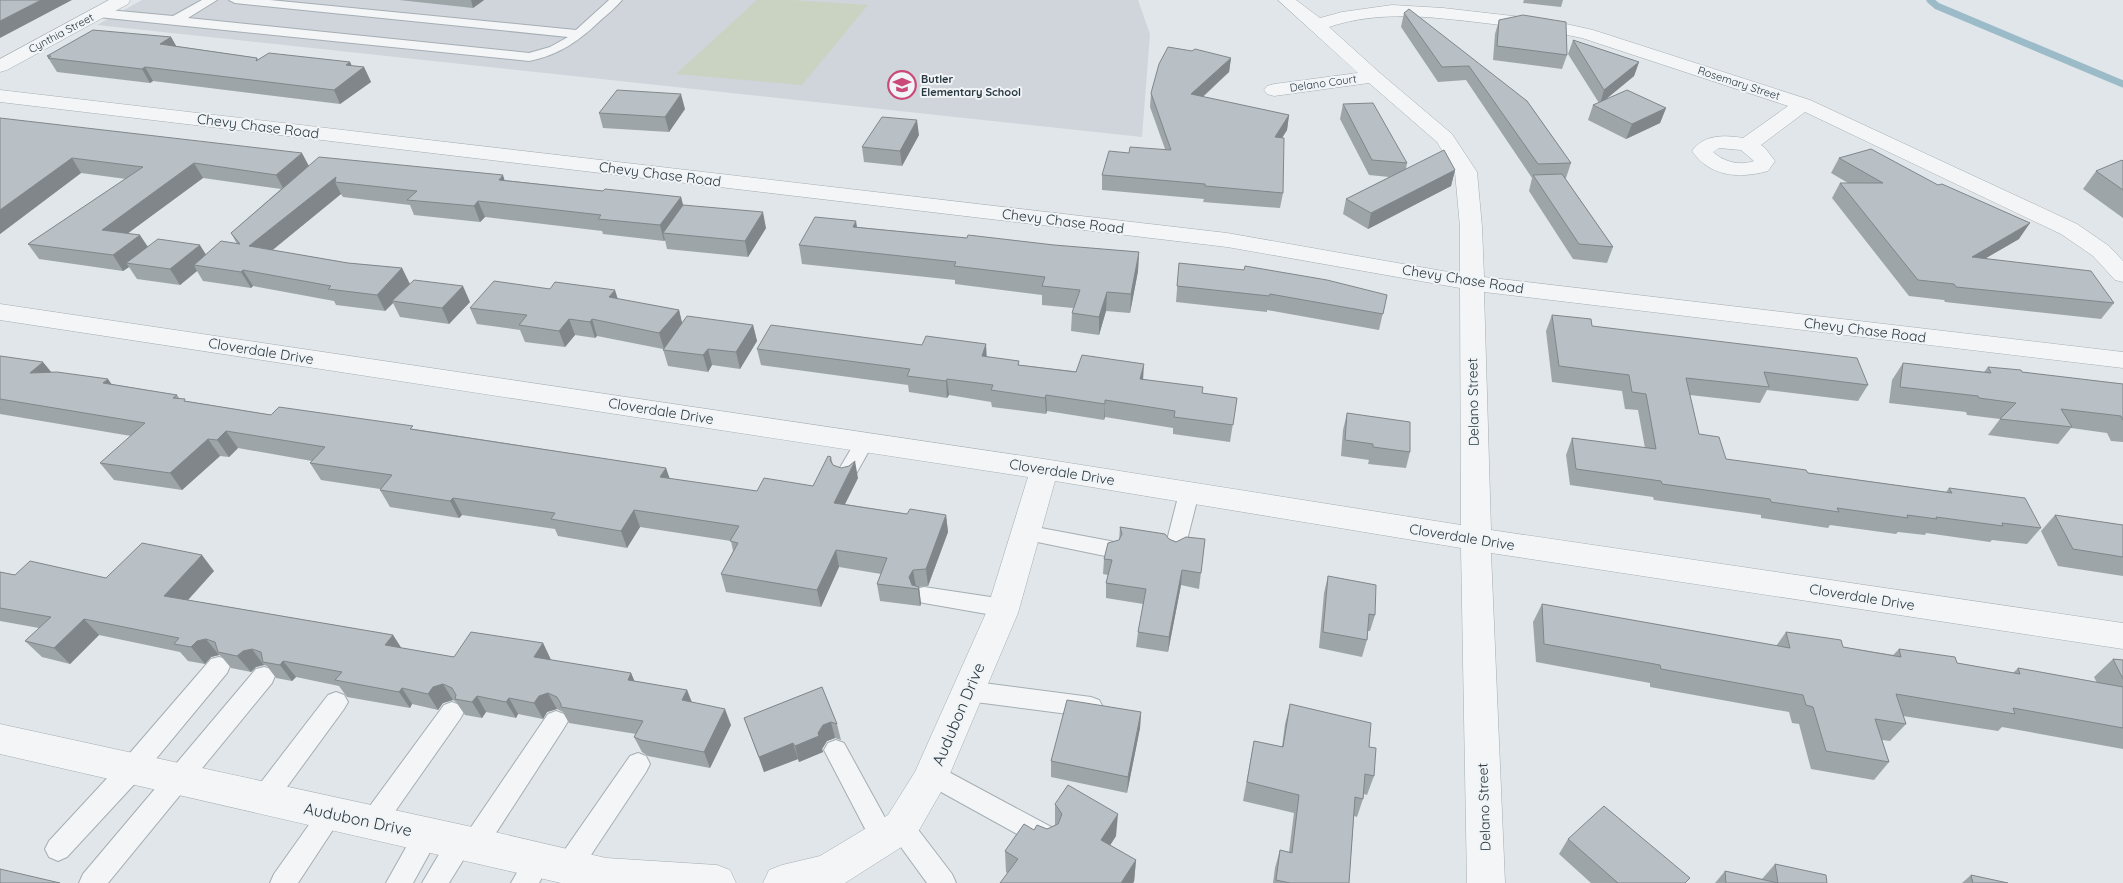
<svg xmlns="http://www.w3.org/2000/svg" width="2123" height="883" font-family="Quicksand,sans-serif">
<style>
.built{fill:#cfd5db}
.green{fill:#cad2c2}
.lines{fill:none;stroke-linecap:round;stroke-linejoin:round}
.stream{stroke:#9cbbc8;stroke-width:7}
.service-casing{stroke:#a5aeb3;stroke-width:2}
.minor-casing{stroke:#a5aeb3;stroke-width:1}
.service{fill:#f3f5f7;fill-rule:evenodd}
.minor{fill:#f3f5f7;fill-rule:evenodd}
.wall{fill:#9ea5a9;fill-rule:evenodd}
.shaded-wall{fill:#81868a}
.building{fill:#b8c0c5;stroke:#81868a}
.labels{text-anchor:middle;dominant-baseline:central;stroke-width:4;stroke-linejoin:round;paint-order:stroke}
.far-street-label{font-size:11px;fill:#293740;stroke:#f0f4f6}
.far-poi-label{font-size:11px;font-weight:bold;fill:#293740;stroke:#f0f4f6;text-anchor:start}
.street-label{font-size:14px;fill:#293740;stroke:#f0f4f6}
.near-street-label{font-size:16px;fill:#293740;stroke:#f0f4f6}
</style>
<rect width="100%" height="100%" fill="#e0e6e9"/>
<path class="built" d="M142,0H1138L1150,34L1142,137L97,25Z"/>
<path class="green" d="M757,0H791L868,5L802,85L676,74Z"/>
<g class="lines">
<path class="stream" d="M1930,0L1937,6L2123,84"/>
<defs>
<path id="service" d="M202,0H217L188,18L529,53L550,47L568,37L235,3L229,0H270L576,30L609,0H622C616,7 609,13 602,19C580,40 560,55 529,61L98,17L92,13L98,9L173,16Z
M865,435L872,437L874,442L852,481L845,483L838,481L835,476L838,471L858,437Z
M1189,486L1196,488L1199,493L1185,548L1182,553L1175,556L1168,553L1165,548L1179,493L1182,488Z
M1025,525L1110,541L1117,543L1120,549L1117,555L1110,557L1018,538L1015,533L1018,528Z
M924,587L1004,599L1012,602L1015,608L1012,614L1004,617L924,603L916,601L913,595L916,589Z
M219,657L227,659L230,666L227,673L141,777L67,857L58,861L49,857L45,849L49,841L123,761L211,659Z
M264,667L272,669L275,676L272,683L108,883H79L83,874L256,669Z
M968,681L1091,697L1099,700L1103,707L1099,714L1091,717L968,701L960,698L957,691L960,684Z
M336,692L344,695L348,702L344,709L273,806L264,809L255,806L252,798L255,790L328,695Z
M452,702L460,705L464,712L460,719L382,830L373,834L364,830L361,822L364,814L444,705Z
M556,711L564,714L568,721L564,728L483,853L474,857L467,854L449,883H422L451,834L460,830L467,833L548,714Z
M836,740L844,743L889,825L892,819L901,815L910,819L952,874L956,883H927L895,839L892,846L883,850L874,846L824,750L828,743Z
M638,753L646,756L650,764L646,772L577,876L568,879L559,876L555,867L559,858L630,756Z
M932,763L1055,829L1059,837L1055,845L1046,849L1037,845L923,782L920,774L923,766Z
M332,802L341,805L344,813L298,883H270L274,874L323,805Z
M427,822L436,826L440,834L413,883H386L418,826Z
M539,847L548,850L552,859L539,883H511L530,850Z"/>
<path id="minor" d="M109,0H130L128,4L7,70L0,72V59Z
M1278,0H1296L1320,18L1342,12L1392,5L1443,8L1548,20L1593,30L1810,100L2077,224L2109,246L2123,261V282L2115,280L2093,256L2061,234L1805,112L1761,145L1765,148L1775,161L1768,171C1739,179 1710,177 1692,151C1704,134 1725,135 1743,138L1788,106L1582,38C1549,31 1517,27 1484,23C1432,17 1380,10 1329,27L1380,73L1452,134L1477,172L1482,227L1484,277L2123,352V368L1484,292L1491,530L2123,623V649L1491,553L1505,883H1467L1461,548L1055,481L1018,613L946,783L914,839L845,883H763L769,870L782,865L820,856L888,815L915,772L986,613L1028,477L0,320V304L1044,459L1461,525L1460,288L1227,247L0,102V90L1227,233L1460,274V227L1455,172L1437,142L1369,83L1274,96L1267,94L1264,90L1267,86L1274,84L1358,73ZM1719,148L1741,150L1754,161C1740,166 1724,162 1713,152Z
M0,724L486,830L606,858L717,865L730,870L736,883H561L0,754Z"/>
</defs>
<use href="#service" class="service-casing"/>
<use href="#minor" class="minor-casing"/>
<use href="#service" class="service"/>
<use href="#minor" class="minor"/>
</g>
<path class="wall" d="M399,0H484L473,8Z
M1524,0H1563L1561,7L1523,3Z
M1404,13L1527,101L1571,163L1566,178H1565L1613,247L1607,263L1573,259L1529,191L1532,178L1466,80L1438,82L1401,27Z
M1499,20L1567,55L1562,69L1493,60L1495,34Z
M171,37L176,46L257,58L258,60L350,62L352,66L364,67L371,82L340,104L153,81L150,83L57,72L47,56Z
M1573,40L1639,62L1634,76L1605,100L1666,108L1660,123L1626,139L1588,120L1593,105L1599,103L1568,54Z
M1231,58L1229,72L1203,97L1289,115L1287,130L1282,138L1283,193L1280,208L1203,202L1204,199L1102,190V175L1129,153L1165,149L1150,107L1151,93Z
M1343,104L1407,163L1406,169L1455,170L1451,186L1368,229L1343,214L1346,199L1389,177L1369,175L1340,119Z
M685,109L669,132L603,128L599,113Z
M0,118L309,166L504,180L603,191L681,197L683,205L766,228L748,257L667,249L665,240L664,241L603,234L602,231L485,217L480,222L414,215L410,205L343,197L341,194L272,250L348,263L402,268L409,284L470,302L449,324L400,317L393,303L385,311L336,305L334,301L253,286L251,288L203,281L197,271L180,285L137,279L129,267L123,271L39,259L28,244L126,179L81,173L0,234ZM203,178L281,189L231,233L237,244L206,254L148,247L128,233Z
M919,135L902,166L864,162L862,147Z
M1839,158L2019,239L1986,258L2114,303L2101,319L1945,302L1944,300L1909,296L1832,198L1840,183H1848L1831,173Z
M2123,161V218L2083,189L2096,171Z
M857,227L967,238L1139,252L1138,271L1130,313L1106,311L1099,335L1071,331L1072,313L1073,308L1042,305V295L955,284V280L802,264L799,245Z
M1179,263L1387,295L1379,330L1267,310V312L1176,302Z
M618,299L679,310L682,323L753,325L757,341L740,369L712,365L708,372L668,366L663,349L597,336L595,338L575,335L565,347L525,342L520,330L477,324L470,308Z
M1552,315L1592,326L1868,385L1858,401L1767,390L1760,403L1690,395L1699,434L1726,459L1808,473L1946,492L1949,488L2041,528L2027,544L1992,540L1990,542L1926,533L1925,535L1898,532L1896,534L1830,525L1828,528L1761,518V515L1654,500L1653,497L1570,485L1566,455L1572,438L1645,448L1638,410L1625,409L1622,391L1552,382L1546,331Z
M757,349L987,357L1020,365L1143,379L1202,393L1237,398L1230,442L1173,434V428L1105,417L1104,420L1047,411L1046,414L992,407L991,402L949,395L947,398L909,392L908,385L761,365Z
M0,356L51,372L111,384L177,395L180,399L186,401L271,415L414,429L666,468L669,479L757,491L813,486L831,457L833,465L858,478L845,504L907,514L946,515L948,532L928,586L918,587H919L921,604L920,606L880,601L877,584L881,574L839,567L821,607L726,592L721,574L733,551L731,541L640,527L627,548L558,536L555,529L462,515L459,518L390,507L380,490V489L321,480L310,463L312,461L238,448L229,457L220,456L182,490L114,480L100,463L131,436L0,414Z
M1903,363L1984,372L1988,367L2022,372L2123,384V442L2111,441L2107,433L2071,428L2058,444L1988,435L2000,419L1967,415L1966,412L1889,403L1892,380Z
M1347,413L1410,452L1406,468L1368,464L1369,460L1341,456L1343,430Z
M2055,515L2123,525V576L2058,566L2041,531Z
M1120,527L1169,539L1176,542L1205,539L1199,589L1181,585L1168,652L1136,647L1138,632L1143,604L1106,598V583L1108,575L1103,574L1104,559L1119,541Z
M214,571L188,600L393,635L401,648L454,657L543,643L551,660L631,673L634,681L687,690L692,702L731,725L710,768L648,756L642,752L634,737L636,734L569,723L563,712L557,709L547,712L543,719L518,714L516,718L486,712L482,718L465,715L456,702L453,700L443,703L438,710L412,704L410,708L347,697L339,686L296,677L292,681L276,678L267,666L264,665L256,667L251,672L231,668L221,656L219,655L211,657L205,664L188,661L180,652L99,635L70,664L42,657L25,641L39,628L0,621V572L15,575L106,578Z
M1328,576L1375,615L1370,631H1368L1367,640L1362,657L1319,648L1324,593Z
M1542,604L1776,646L1786,632L1843,647L1893,655L1899,649L1957,663L2013,673L2018,668L2097,683L2094,677L2113,659L2123,660V749L2002,727L1998,731L1903,716L1906,724L1890,741L1882,740L1889,762L1874,780L1811,769L1799,724L1792,723L1789,712L1650,687V683L1536,662L1533,622Z
M822,687L837,724L841,740L835,738L827,741L822,749L823,752L799,762L798,759L764,772L744,718Z
M1290,704L1369,747L1374,776L1367,795L1364,794L1363,799L1357,817L1354,816L1349,883H1273L1275,868L1280,850L1289,852L1294,813L1243,801L1254,741L1282,747L1285,724Z
M1141,712L1140,728L1127,793L1051,777V761Z
M1055,804L1116,836L1110,845L1136,860L1134,882L1007,873L1006,872L1005,851L1034,830L1047,829L1055,825Z
M1568,839L1686,883H1591L1559,854Z
M1775,864L1827,883H1715L1725,871L1762,879Z
M1971,875L2008,883H1962Z"/>
<path class="shaded-wall" d="M41,0H72L0,38V21Z
M471,0H484L473,8Z
M171,37L179,51L160,44Z
M1231,58L1229,72L1190,108L1191,94Z
M350,62L355,74L364,67L371,82L340,104L334,90L346,65Z
M1639,62L1634,76L1600,104L1604,90Z
M145,67L153,81L150,83L142,69Z
M681,94L685,109L669,132L665,117Z
M1666,108L1660,123L1626,139L1632,124Z
M1289,115L1287,130L1273,152L1275,137Z
M917,120L919,135L902,166L900,151Z
M302,153L310,168L284,190L276,175Z
M72,158L81,173L0,234V210Z
M194,163L203,178L112,245L102,230Z
M1455,170L1451,186L1368,229L1371,213Z
M503,175L508,191L499,180Z
M336,177L335,182L341,194L258,262L249,246Z
M681,197L685,213L663,233L665,240L664,241L660,225Z
M478,201L485,217L480,222L474,206Z
M763,212L766,228L748,257L745,241Z
M856,221L859,239L853,227Z
M2030,223L2019,239L1962,272L1972,257Z
M140,235L150,250L126,263L129,267L123,271L113,255Z
M200,245L210,261L194,265L197,271L180,285L170,269Z
M1139,252L1138,271L1130,313L1131,294Z
M402,268L410,284L392,301L393,303L385,311L377,295Z
M243,270L253,286L251,288L241,272Z
M463,286L470,302L449,324L442,308Z
M615,290L620,306L609,297Z
M1107,292L1106,311L1099,335V317Z
M679,310L683,327L664,349L659,333Z
M569,319L575,335L565,347L559,331Z
M592,319L597,336L595,338L590,322Z
M753,325L757,341L740,369L736,352Z
M986,344L987,361L982,356Z
M708,349L712,365L708,372L703,355Z
M43,362L57,379L30,373Z
M1144,364L1143,381L1140,379Z
M108,379L120,396L103,383Z
M947,379L949,395L947,398L946,381Z
M1046,395L1047,411L1046,414L1045,398Z
M1105,400V417L1104,420L1105,404Z
M226,431L238,448L229,457L217,440Z
M208,439L220,456L182,490L170,473Z
M855,461L858,478L837,520L834,503Z
M666,468L672,485L660,477Z
M453,498L462,515L459,518L450,501Z
M634,510L640,527L627,548L621,531Z
M946,515L948,532L928,586L926,569Z
M836,550L839,567L821,607L817,590Z
M202,555L214,571L177,612L164,596Z
M913,570L916,587L911,588L909,577Z
M1182,570L1181,585L1168,652L1169,637Z
M919,587L921,604L920,606L918,589Z
M84,619L99,635L70,664L54,648Z
M393,635L404,652L385,645Z
M206,639L219,655L211,657L205,664L191,647L197,641Z
M543,643L551,660L543,674L534,657Z
M252,649L264,665L256,667L251,672L237,656L243,651Z
M283,661L296,677L292,681L280,665Z
M631,673L638,689L628,680Z
M443,684L453,700L443,703L438,710L428,694L433,687Z
M402,688L412,704L410,708L399,692Z
M687,690L693,706L682,700Z
M548,693L557,709L547,712L543,719L534,703L539,696Z
M477,696L486,712L482,718L472,702Z
M509,698L518,714L516,718L506,702Z
M725,709L731,725L710,768L704,752Z
M1141,712L1140,728L1127,793L1128,777Z
M831,722L835,738L827,741L822,749L823,752L799,762L795,746L818,733L823,725Z
M793,743L798,759L764,772L759,757Z
M1118,814L1116,836L1100,861L1101,840Z
M1136,860L1134,882L1133,883H1121Z"/>
<path class="building" d="M0,0H41L0,21Z
M1409,9L1527,101L1571,163L1538,164L1469,66L1442,67L1404,13Z
M1523,15L1566,22L1567,55L1497,46L1499,20Z
M93,30L171,37L160,44L257,58L256,61L269,53L350,62L346,65L364,67L334,90L145,67L142,69L48,58L51,56H47Z
M1573,40L1639,62L1604,90Z
M1168,47L1192,51L1195,49L1231,58L1191,94L1289,115L1275,137L1284,138L1283,193L1205,186V184L1102,175L1109,151L1129,153L1130,147L1171,150L1151,93L1159,64Z
M617,90L681,94L665,117L599,113Z
M1627,90L1666,108L1632,124L1593,105Z
M1373,103L1407,163L1372,160L1343,104Z
M882,117L917,120L900,151L862,147Z
M0,118L302,153L276,175L194,163L102,230L140,235L113,255L28,244L143,167L72,158L0,210Z
M1871,149L1938,185L1942,184L2030,223L1972,257L2091,271L2114,303L1956,287L1954,284L1918,280L1840,183H1883L1839,158Z
M1444,150L1455,170L1371,213L1346,199Z
M319,157L503,175L499,180L603,191L605,189L681,197L660,225L598,219L601,215L478,201L474,206L407,200L417,191L335,182L336,177L249,246L348,263L402,268L377,295L328,289L331,286L243,270L241,272L194,265L221,241L240,244L231,233Z
M2122,160L2123,161V190L2096,171Z
M1562,174L1613,247L1579,244L1533,175Z
M683,205L763,212L745,241L663,233Z
M815,217L856,221L853,227L967,238L968,235L1054,245L1139,252L1131,294L1107,292L1099,317L1072,313L1080,290L1042,286L1045,277L954,266L956,262L799,245Z
M158,239L200,245L170,269L126,263Z
M1179,263L1244,270L1245,266L1327,280L1387,295L1383,314L1270,294L1269,296L1177,286Z
M414,280L463,286L442,308L392,301Z
M494,281L550,289L555,282L615,290L609,297L679,310L659,333L592,319L590,322L569,319L559,331L519,325L527,315L470,308Z
M1552,315L1591,319L1592,326L1857,358L1868,385L1764,372L1769,387L1686,378L1699,434L1719,437L1726,459L1806,470L1808,473L1952,493L1949,488L2025,498L2041,528L2002,523L2003,526L1936,517L1937,519L1907,515L1908,518L1837,508L1839,512L1771,502L1770,499L1662,484L1661,481L1576,469L1572,438L1656,449L1646,394L1632,392L1629,375L1559,366Z
M687,316L753,325L736,352L708,349L703,355L663,350Z
M771,325L922,345L926,336L986,344L982,356L1019,361L1018,365L1076,372L1082,355L1144,364L1140,379L1203,387L1202,393L1237,398L1233,425L1174,417L1175,411L1105,400V404L1046,395L1045,398L991,390L993,385L947,379L946,381L907,376L910,369L757,349Z
M0,356L43,362L30,373L57,372L108,379L103,383L177,395L173,398L185,399L184,401L271,415L279,407L413,426L410,429L666,468L660,477L757,491L764,478L813,486L828,456L831,457L830,460L833,465L841,468L849,466L855,461L834,503L907,514L910,509L946,515L926,569L913,570L909,577L912,585L919,587L918,589L877,584L887,558L836,550L817,590L721,574L738,543L730,541L739,526L634,510L621,531L551,519L555,513L453,498L450,501L380,490L392,475L310,463L325,447L226,431L217,440L208,439L170,473L100,463L145,423L0,399Z
M1903,363L1991,373L1988,367L2021,370L2022,372L2123,384V420L2121,416L2061,409L2072,427L2000,419L2016,403L1979,398L1978,396L1900,387Z
M1347,413L1410,422V452L1373,447V444L1345,440Z
M2055,515L2123,525V557L2073,549Z
M1120,527L1165,534L1169,539L1176,542L1186,537L1205,539L1201,573L1182,570L1169,637L1138,632L1146,589L1106,583L1112,560L1104,559L1108,543L1119,540L1122,534Z
M142,543L202,555L164,596L393,635L385,645L454,657L471,632L543,643L534,657L631,673L628,680L687,690L682,700L725,709L704,752L641,740L634,737L643,721L561,707V704L557,697L548,693L539,696L534,703L509,698L506,702L477,696L472,702L455,699L456,695L452,688L443,684L433,687L428,694L402,688L399,692L335,680L342,672L283,661L280,665L263,662L261,652L252,649L243,651L237,656L218,652L215,642L206,639L197,641L191,647L174,644L179,638L84,619L54,648L25,641L51,617L0,608V572L15,575L30,561L106,578Z
M1328,576L1376,585L1375,615L1369,614L1367,640L1323,632Z
M1542,604L1790,648L1786,632L1841,640L1843,647L1901,657L1899,649L1955,657L1957,663L2020,674L2018,668L2123,687V728L2013,708L2015,714L1896,694L1906,724L1875,719L1889,762L1826,751L1813,707L1806,705L1803,695L1661,669L1660,665L1544,644Z
M2113,659L2123,660V679Z
M822,687L837,724L831,722L823,725L818,733L819,736L795,746L793,743L759,757L744,718Z
M1067,700L1141,712L1128,777L1051,761Z
M1290,704L1371,723L1369,747L1376,748L1374,776L1365,774L1363,799L1355,797L1349,883H1290L1276,880L1280,850L1292,853L1299,795L1247,782L1254,741L1283,747Z
M1068,785L1118,814L1101,840L1136,860L1121,883H1000L1018,859L1005,851L1024,824L1034,830L1037,825L1047,829L1058,824L1062,814L1055,804Z
M1604,806L1690,878L1685,883H1618L1568,839Z
M1775,864L1826,875L1827,883H1726L1725,871L1778,883Z
M0,869L60,883H0Z
M1971,875L2008,883H1973Z"/>
<defs>
<symbol id="school-ring" viewBox="-11 -11 22 22"><circle r="9.5" fill="#f0f4f6" stroke="#ca4979" stroke-width="1.5"/><path d="M0-5L7-2L0 1L-7-2ZM-4 1L0 2.5L4 1V4Q0 6-4 4Z" fill="#ca4979"/></symbol>
</defs>
<g fill-rule="evenodd">
<use href="#school-ring" x="886" y="69" width="32" height="32"/>
</g>
<g class="labels">
<g class="far-street-label">
<text transform="translate(61 33) rotate(-28)">Cynthia Street</text>
<text transform="translate(1323 83) rotate(-8)">Delano Court</text>
<text transform="translate(1739 83) rotate(18)">Rosemary Street</text>
</g>
<g class="far-poi-label">
<text x="921" y="79">Butler<tspan x="921" dy="13">Elementary School</tspan></text>
</g>
<g class="street-label">
<text transform="translate(258 126) rotate(7)">Chevy Chase Road</text>
<text transform="translate(660 174) rotate(7)">Chevy Chase Road</text>
<text transform="translate(1063 221) rotate(7)">Chevy Chase Road</text>
<text transform="translate(1463 279) rotate(9)">Chevy Chase Road</text>
<text transform="translate(1865 330) rotate(7)">Chevy Chase Road</text>
<text transform="translate(261 351) rotate(9)">Cloverdale Drive</text>
<text transform="translate(1473 402) rotate(-91)">Delano Street</text>
<text transform="translate(661 411) rotate(9)">Cloverdale Drive</text>
<text transform="translate(1062 472) rotate(9)">Cloverdale Drive</text>
<text transform="translate(1462 537) rotate(9)">Cloverdale Drive</text>
<text transform="translate(1862 597) rotate(9)">Cloverdale Drive</text>
<text transform="translate(1484 807) rotate(-92)">Delano Street</text>
</g>
<g class="near-street-label">
<text transform="translate(958 714) rotate(-67)">Audubon Drive</text>
<text transform="translate(358 819) rotate(12)">Audubon Drive</text>
</g>
</g>
</svg>
